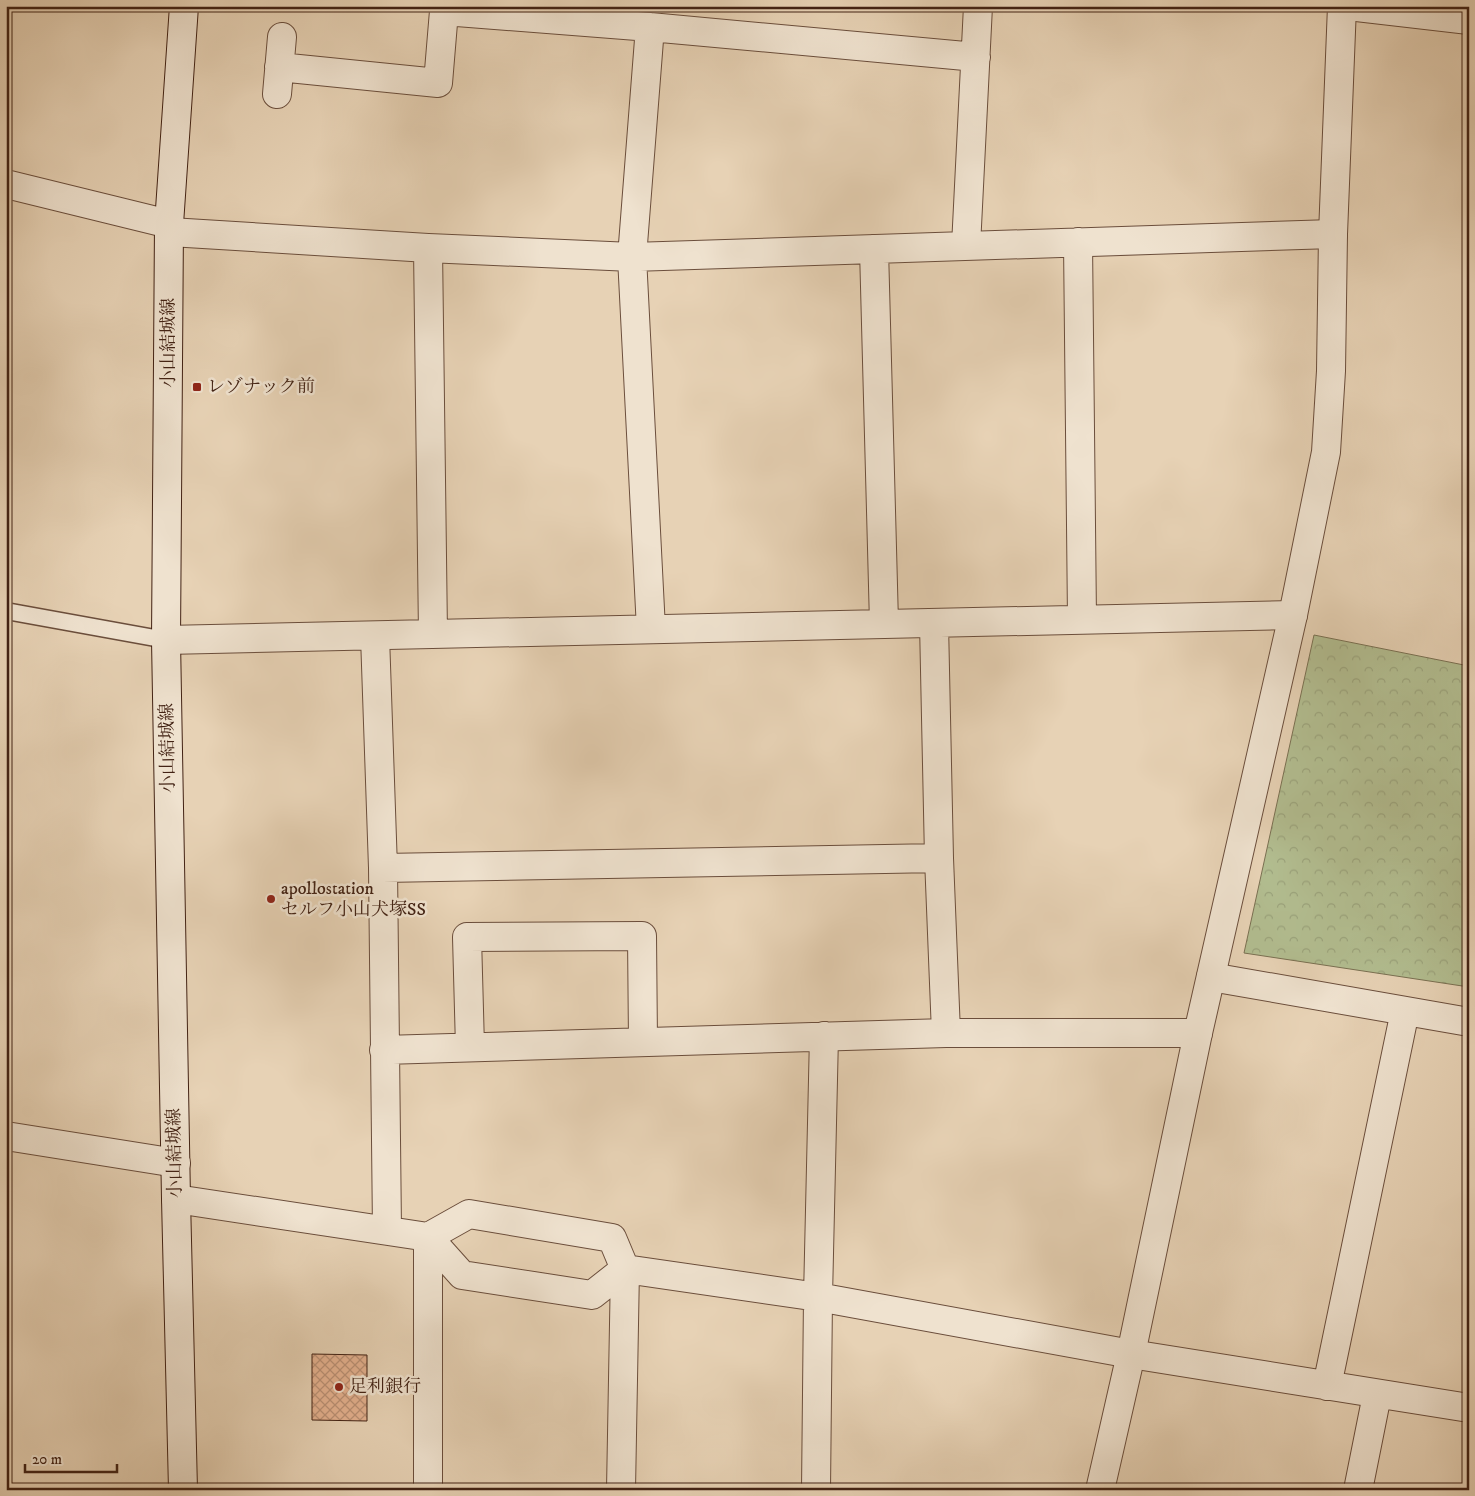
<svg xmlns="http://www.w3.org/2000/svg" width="1475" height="1496" font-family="'IM FELL DW Pica','Noto Serif JP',serif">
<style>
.park{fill:url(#park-crowns);stroke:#7a7052}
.building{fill:url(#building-cross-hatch);stroke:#422214}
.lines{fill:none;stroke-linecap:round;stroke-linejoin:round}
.service-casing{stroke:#6b4e3c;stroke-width:19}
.minor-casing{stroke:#6b4e3c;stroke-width:30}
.tertiary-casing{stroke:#6b4e3c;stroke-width:30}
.secondary-casing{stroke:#422214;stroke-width:30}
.service{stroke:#efe2cf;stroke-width:16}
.minor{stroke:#efe2cf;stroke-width:28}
.tertiary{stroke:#efe2cf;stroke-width:28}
.secondary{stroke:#efe2cf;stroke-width:28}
.poi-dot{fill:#8f2418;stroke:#efe2cf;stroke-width:2}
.labels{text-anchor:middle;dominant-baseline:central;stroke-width:5;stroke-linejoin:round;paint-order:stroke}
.street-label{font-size:18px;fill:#422214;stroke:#efe2cf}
.poi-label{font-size:18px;fill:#422214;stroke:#efe2cf;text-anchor:start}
</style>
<defs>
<pattern id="park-crowns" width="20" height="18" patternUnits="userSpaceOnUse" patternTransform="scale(1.25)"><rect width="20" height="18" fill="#b2bd90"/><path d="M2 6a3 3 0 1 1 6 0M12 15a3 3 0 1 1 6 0" fill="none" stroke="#9aa27b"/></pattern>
<pattern id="building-cross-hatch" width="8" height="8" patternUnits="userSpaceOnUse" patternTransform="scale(1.25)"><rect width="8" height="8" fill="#e4b18f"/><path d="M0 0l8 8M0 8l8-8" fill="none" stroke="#ba9074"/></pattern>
</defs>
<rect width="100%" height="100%" fill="#e7d2b5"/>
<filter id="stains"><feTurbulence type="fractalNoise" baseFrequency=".004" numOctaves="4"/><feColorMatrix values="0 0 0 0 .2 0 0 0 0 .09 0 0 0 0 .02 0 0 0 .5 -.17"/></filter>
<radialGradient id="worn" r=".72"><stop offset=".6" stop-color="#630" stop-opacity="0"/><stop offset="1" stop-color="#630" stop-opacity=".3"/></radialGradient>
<path class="park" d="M1314,635L1469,666V987L1244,953Z"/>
<path class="building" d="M312,1354L367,1355V1421L312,1420Z"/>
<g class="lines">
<defs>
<path id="service" d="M6,611L166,640"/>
<path id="minor" d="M445,6L444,11L650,27L976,57
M1348,6L1469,20
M650,27L632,257L651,629
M279,67L438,83L444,11
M277,94L282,37
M6,184L169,224
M170,232L428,248L632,257L1333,234
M1078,242L1082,619
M966,246L978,6
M428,248L433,634
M874,249L884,623
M934,623L939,858L946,1033
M375,636L383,868L387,1230
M166,640L1293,615
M383,868L939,858
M1211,977L1469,1022
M470,1047L467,937L642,936L643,1042
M384,1050L946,1033H1198
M6,1136L176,1163
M176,1199L428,1237L462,1275L592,1295L625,1269L612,1238L469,1214L428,1237
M1327,1386L1405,1011
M428,1490V1237
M621,1490L625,1269L818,1297L1131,1354L1469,1408
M816,1490L818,1297L824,1036
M1358,1490L1377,1395"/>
<path id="tertiary" d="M1100,1490L1131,1354L1198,1033L1293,615L1326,452L1331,371L1333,234L1342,6"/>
<path id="secondary" d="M183,1490L176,1199L166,640L169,224L184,6"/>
</defs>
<use href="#service" class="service-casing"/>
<use href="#minor" class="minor-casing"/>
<use href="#tertiary" class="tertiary-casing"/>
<use href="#secondary" class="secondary-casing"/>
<use href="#service" class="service"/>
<use href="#minor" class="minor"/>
<use href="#tertiary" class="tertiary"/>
<use href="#secondary" class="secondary"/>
</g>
<g class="poi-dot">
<rect x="192" y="382" width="10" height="10" rx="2.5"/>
<circle cx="271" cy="899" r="5"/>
<circle cx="339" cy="1387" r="5"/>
</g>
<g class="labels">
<g class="street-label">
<text transform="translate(169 343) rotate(-90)">小山結城線</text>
<text transform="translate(168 748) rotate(-91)">小山結城線</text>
<text transform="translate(175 1153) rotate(-91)">小山結城線</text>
</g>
<g class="poi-label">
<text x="207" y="387">レゾナック前</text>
<text x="281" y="889">apollostation<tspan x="281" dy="21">セルフ小山犬塚SS</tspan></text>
<text x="349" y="1387">足利銀行</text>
</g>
</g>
<rect width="1475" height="1496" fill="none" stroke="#e7d2b5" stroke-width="25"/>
<rect x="8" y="8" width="1460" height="1481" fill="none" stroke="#422214" stroke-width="2.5"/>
<rect x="12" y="12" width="1450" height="1471" fill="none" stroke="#422214"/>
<path d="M25 1464v8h92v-8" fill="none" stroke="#422214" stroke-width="2.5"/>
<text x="32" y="1464" font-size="15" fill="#422214" stroke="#efe2cf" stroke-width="4" paint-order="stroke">20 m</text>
<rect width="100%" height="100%" filter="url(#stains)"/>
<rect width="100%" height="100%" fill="url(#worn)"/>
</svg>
